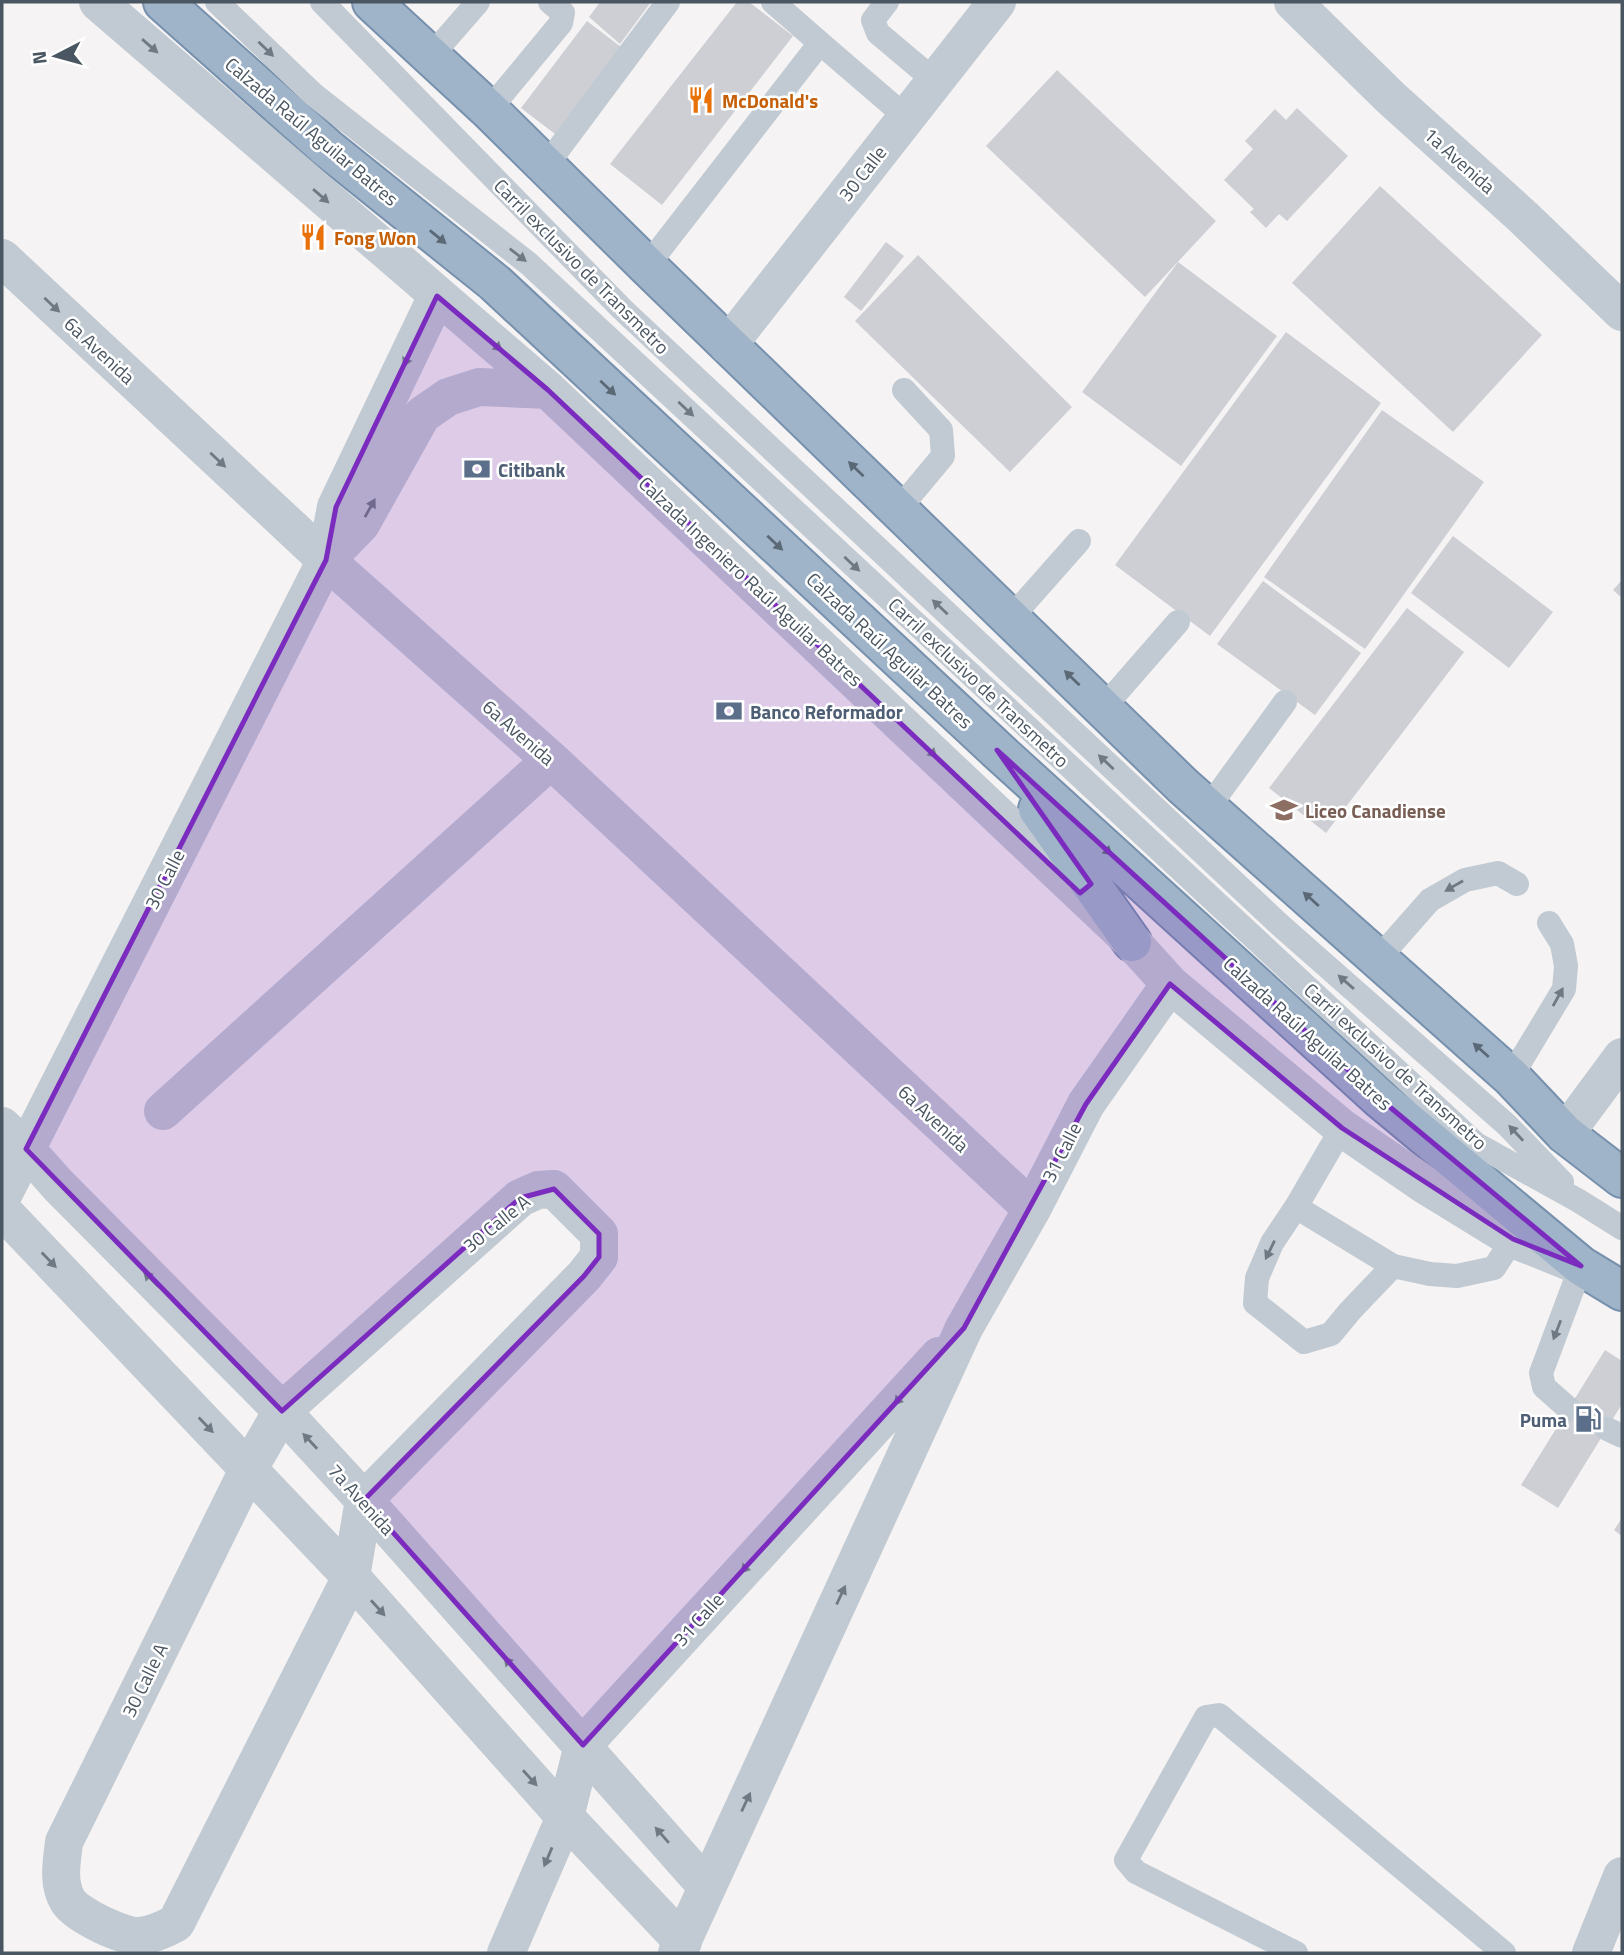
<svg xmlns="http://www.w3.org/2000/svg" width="1624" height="1955" font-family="'Titillium Web',sans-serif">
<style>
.building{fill:#cdcfd5}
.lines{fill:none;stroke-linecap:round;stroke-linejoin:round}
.trunk-casing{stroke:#7690ad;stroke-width:42}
.service{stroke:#c1cad2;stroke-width:24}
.minor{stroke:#c1cad2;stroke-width:38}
.tertiary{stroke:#c1cad2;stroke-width:38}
.trunk{stroke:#9fb4c9;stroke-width:38}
.oneway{fill:#6e7983}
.oneway2{fill:#5b6976}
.marked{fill:#7b2cbf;fill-opacity:0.2;stroke:#7b2cbf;stroke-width:5;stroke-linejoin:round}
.labels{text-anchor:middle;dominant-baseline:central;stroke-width:5;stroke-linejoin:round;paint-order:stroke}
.food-label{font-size:19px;font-weight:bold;fill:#c56008;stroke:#fff;text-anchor:start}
.street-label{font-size:19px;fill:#4a5661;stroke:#fff}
.service-label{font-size:19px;font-weight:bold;fill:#4e5e75;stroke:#fff;text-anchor:start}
.education-label{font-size:19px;font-weight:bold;fill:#785e54;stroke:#fff;text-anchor:start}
</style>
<rect width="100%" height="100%" fill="#f5f3f3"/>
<path class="building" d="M600,2H651L620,44L589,17Z
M737,2H749L793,36L662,205L610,164Z
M587,21L621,47L555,134L521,108Z
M1057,70L1216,221L1145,297L986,146Z
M1297,108L1348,156L1287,221L1279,214L1266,228L1250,212L1254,209L1224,180L1253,149L1245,141L1275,109L1286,120Z
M1380,186L1542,335L1453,432L1292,283Z
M886,242L904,256L861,311L844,297Z
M918,255L1072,407L1010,472L855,321Z
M1178,262L1277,336L1181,466L1082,392Z
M1286,332L1381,403L1210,636L1115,565Z
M1382,410L1484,482L1365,649L1264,577Z
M1453,536L1553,612L1509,668L1411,593Z
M1622,580V598L1613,590Z
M1263,581L1361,653L1315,715L1217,644Z
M1407,608L1464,652L1326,833L1269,788Z
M1605,1350L1622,1361V1404L1558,1508L1521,1485Z
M1622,1518V1536L1614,1530Z"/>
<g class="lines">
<defs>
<path id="trunk" d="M163,2L327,148L495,283L997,750L1379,1098L1581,1266L1622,1291
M372,2L489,110L647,266L1183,786L1511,1077L1565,1134L1622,1178
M1038,809L1132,942"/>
</defs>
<use href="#trunk" class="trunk-casing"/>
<path class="service" d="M217,2L313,94L529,264L1476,1144L1579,1201L1622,1228
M322,2L622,309L1280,925L1507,1125L1562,1182
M887,2L873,20L878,33L935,81
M820,43L906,117
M431,56L478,2
M489,110L561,23L563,13L550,2
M545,167L668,2
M647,266L820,43L773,2
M898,510L943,456L941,430L904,390
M1010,619L1079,541
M1103,708L1178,622
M1208,808L1285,702
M1378,959L1430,900L1465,880L1498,873L1517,884
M1511,1077L1564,989L1566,966L1562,944L1549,923
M1342,1128L1296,1207L1272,1243L1257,1278L1255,1303L1304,1342L1331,1334L1350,1311L1393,1266
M1296,1207L1393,1266L1430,1274L1457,1276L1494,1268L1513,1239
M1569,1409L1544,1387L1541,1373L1581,1266
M1607,1429L1622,1436
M1296,1953L1136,1872L1126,1860L1206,1717L1219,1715L1504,1953"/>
<path class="minor" d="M2,258L326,560L551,760L1032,1209
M728,345L997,2
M163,1111L551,760
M2,1126L26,1149L58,1185L282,1411L364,1500L707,1887
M1565,1134L1622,1057
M554,1189L599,1234V1257L584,1276L364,1500L351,1577L176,1923C165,1929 153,1935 140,1936C123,1937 78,1916 68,1901C57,1883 62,1861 64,1842L248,1470L282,1411L520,1198L538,1190Z
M2,1210L351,1577L565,1817L683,1942
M506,1953L565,1817L583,1745L939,1356
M677,1953L964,1328L1032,1209L1086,1104L1170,984
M1591,1953L1622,1876"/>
<path class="tertiary" d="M98,2L548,390L1132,942L1170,984L1342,1128L1425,1185L1513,1239L1573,1263
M1293,2L1391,98L1523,217L1622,312
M326,560L336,507L437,296
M2,1197L326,560L361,524L422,415L448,397L479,387L548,390"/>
<use href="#trunk" class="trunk"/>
</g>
<defs><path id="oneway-solid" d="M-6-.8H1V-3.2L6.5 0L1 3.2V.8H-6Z" transform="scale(1.75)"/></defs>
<g class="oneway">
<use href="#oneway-solid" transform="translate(150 46) rotate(41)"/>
<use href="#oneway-solid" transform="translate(266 49) rotate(44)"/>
<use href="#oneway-solid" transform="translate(321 196) rotate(41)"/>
<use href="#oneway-solid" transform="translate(518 255) rotate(38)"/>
<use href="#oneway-solid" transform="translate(52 305) rotate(43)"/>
<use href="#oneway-solid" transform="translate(494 344) rotate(40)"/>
<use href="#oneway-solid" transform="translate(408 357) rotate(116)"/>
<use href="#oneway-solid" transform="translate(686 409) rotate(43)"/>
<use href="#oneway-solid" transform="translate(218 460) rotate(43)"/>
<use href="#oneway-solid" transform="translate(370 508) rotate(-61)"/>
<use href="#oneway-solid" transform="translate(852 564) rotate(43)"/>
<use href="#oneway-solid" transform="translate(940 607) rotate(-137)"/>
<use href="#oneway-solid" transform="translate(929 750) rotate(43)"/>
<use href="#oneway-solid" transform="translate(1106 762) rotate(-137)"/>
<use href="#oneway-solid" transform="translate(1454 886) rotate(150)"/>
<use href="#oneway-solid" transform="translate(1346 982) rotate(-139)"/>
<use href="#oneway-solid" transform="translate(1558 997) rotate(-61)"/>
<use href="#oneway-solid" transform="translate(1516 1133) rotate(-133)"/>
<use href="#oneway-solid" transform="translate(1270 1250) rotate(116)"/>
<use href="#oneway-solid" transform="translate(49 1260) rotate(46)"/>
<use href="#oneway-solid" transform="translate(151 1279) rotate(-135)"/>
<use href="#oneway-solid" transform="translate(1557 1330) rotate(111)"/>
<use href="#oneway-solid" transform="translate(901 1397) rotate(132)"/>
<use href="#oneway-solid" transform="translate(206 1425) rotate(46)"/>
<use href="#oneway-solid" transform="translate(310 1441) rotate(-133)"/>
<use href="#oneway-solid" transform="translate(748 1565) rotate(132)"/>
<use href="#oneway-solid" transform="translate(841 1595) rotate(-65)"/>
<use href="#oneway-solid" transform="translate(378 1608) rotate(48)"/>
<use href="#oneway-solid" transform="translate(511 1665) rotate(-132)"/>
<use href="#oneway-solid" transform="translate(530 1778) rotate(48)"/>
<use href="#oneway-solid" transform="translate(746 1802) rotate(-65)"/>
<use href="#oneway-solid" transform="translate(662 1835) rotate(-131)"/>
<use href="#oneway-solid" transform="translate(548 1857) rotate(113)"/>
</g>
<g class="oneway2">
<use href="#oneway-solid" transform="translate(438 237) rotate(39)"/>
<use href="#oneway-solid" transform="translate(608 388) rotate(43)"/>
<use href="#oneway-solid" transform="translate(856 469) rotate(-136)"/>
<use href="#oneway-solid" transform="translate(775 543) rotate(43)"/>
<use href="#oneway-solid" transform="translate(1072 678) rotate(-136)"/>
<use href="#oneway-solid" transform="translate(1104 848) rotate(42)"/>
<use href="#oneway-solid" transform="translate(1311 899) rotate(-138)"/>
<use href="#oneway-solid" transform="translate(1481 1050) rotate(-138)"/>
</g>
<path class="marked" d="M437,296L548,390L1080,893L1091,884L997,750L1379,1098L1581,1266L1513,1239L1342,1128L1170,984L1086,1104L964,1328L583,1745L364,1500L584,1276L599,1257V1234L554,1189L520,1198L282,1411L26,1149L326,560L336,507Z"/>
<defs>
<symbol id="restaurant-bare" viewBox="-9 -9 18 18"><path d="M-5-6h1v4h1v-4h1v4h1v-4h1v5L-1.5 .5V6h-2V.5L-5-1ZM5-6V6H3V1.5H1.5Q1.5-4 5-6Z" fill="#e8710a" stroke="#fff" stroke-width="2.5" paint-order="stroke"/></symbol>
<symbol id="bank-bare" viewBox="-9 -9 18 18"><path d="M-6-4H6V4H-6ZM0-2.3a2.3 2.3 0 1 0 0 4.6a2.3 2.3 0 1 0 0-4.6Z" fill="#5c6f8a" stroke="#fff" stroke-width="2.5" paint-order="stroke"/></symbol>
<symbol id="school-bare" viewBox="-9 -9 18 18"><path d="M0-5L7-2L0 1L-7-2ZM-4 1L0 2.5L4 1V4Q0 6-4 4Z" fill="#8d6e63" stroke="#fff" stroke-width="2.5" paint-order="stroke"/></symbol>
<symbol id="fuel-bare" viewBox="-9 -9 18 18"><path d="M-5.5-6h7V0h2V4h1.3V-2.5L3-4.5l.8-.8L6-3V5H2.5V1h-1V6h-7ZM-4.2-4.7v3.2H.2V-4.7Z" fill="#5c6f8a" stroke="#fff" stroke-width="2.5" paint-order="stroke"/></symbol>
</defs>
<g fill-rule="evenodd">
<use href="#restaurant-bare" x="682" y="81" width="38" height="38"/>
<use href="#restaurant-bare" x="294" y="218" width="38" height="38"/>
<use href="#bank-bare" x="458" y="450" width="38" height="38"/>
<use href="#bank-bare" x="710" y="692" width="38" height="38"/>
<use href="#school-bare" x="1265" y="791" width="38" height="38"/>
<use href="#fuel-bare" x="1569" y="1400" width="38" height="38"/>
</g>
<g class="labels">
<g class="food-label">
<text x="722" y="100">McDonald's</text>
<text x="334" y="237">Fong Won</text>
</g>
<g class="street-label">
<text transform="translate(312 131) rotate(40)">Calzada Raúl Aguilar Batres</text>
<text transform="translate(1460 160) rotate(42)">1a Avenida</text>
<text transform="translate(862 173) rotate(-52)">30 Calle</text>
<text transform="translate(582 266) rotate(45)">Carril exclusivo de Transmetro</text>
<text transform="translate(100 350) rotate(43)">6a Avenida</text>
<text transform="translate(751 581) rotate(43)">Calzada Ingeniero Raúl Aguilar Batres</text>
<text transform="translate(890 650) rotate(43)">Calzada Raúl Aguilar Batres</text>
<text transform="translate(979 682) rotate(43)">Carril exclusivo de Transmetro</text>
<text transform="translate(519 732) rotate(41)">6a Avenida</text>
<text transform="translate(164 879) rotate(-63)">30 Calle</text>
<text transform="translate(1308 1033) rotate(42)">Calzada Raúl Aguilar Batres</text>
<text transform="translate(1396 1066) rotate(42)">Carril exclusivo de Transmetro</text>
<text transform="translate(934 1118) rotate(43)">6a Avenida</text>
<text transform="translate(1061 1152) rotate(-63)">31 Calle</text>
<text transform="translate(496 1223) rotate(-39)">30 Calle A</text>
<text transform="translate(362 1499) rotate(48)">7a Avenida</text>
<text transform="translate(698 1619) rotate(-48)">31 Calle</text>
<text transform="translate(144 1680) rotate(-64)">30 Calle A</text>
</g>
<g class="service-label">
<text x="498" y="469">Citibank</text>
<text x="750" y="711">Banco Reformador</text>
<text x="1567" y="1419" text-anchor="end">Puma</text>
</g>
<g class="education-label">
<text x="1305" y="810">Liceo Canadiense</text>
</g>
</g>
<rect width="1624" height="1955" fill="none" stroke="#4a5661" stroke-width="7"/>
<g transform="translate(56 56) rotate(264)" stroke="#ffffff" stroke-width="5" paint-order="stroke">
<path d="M0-5L12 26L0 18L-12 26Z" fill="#4a5661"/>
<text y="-10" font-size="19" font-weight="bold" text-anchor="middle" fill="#4a5661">N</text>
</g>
</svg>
